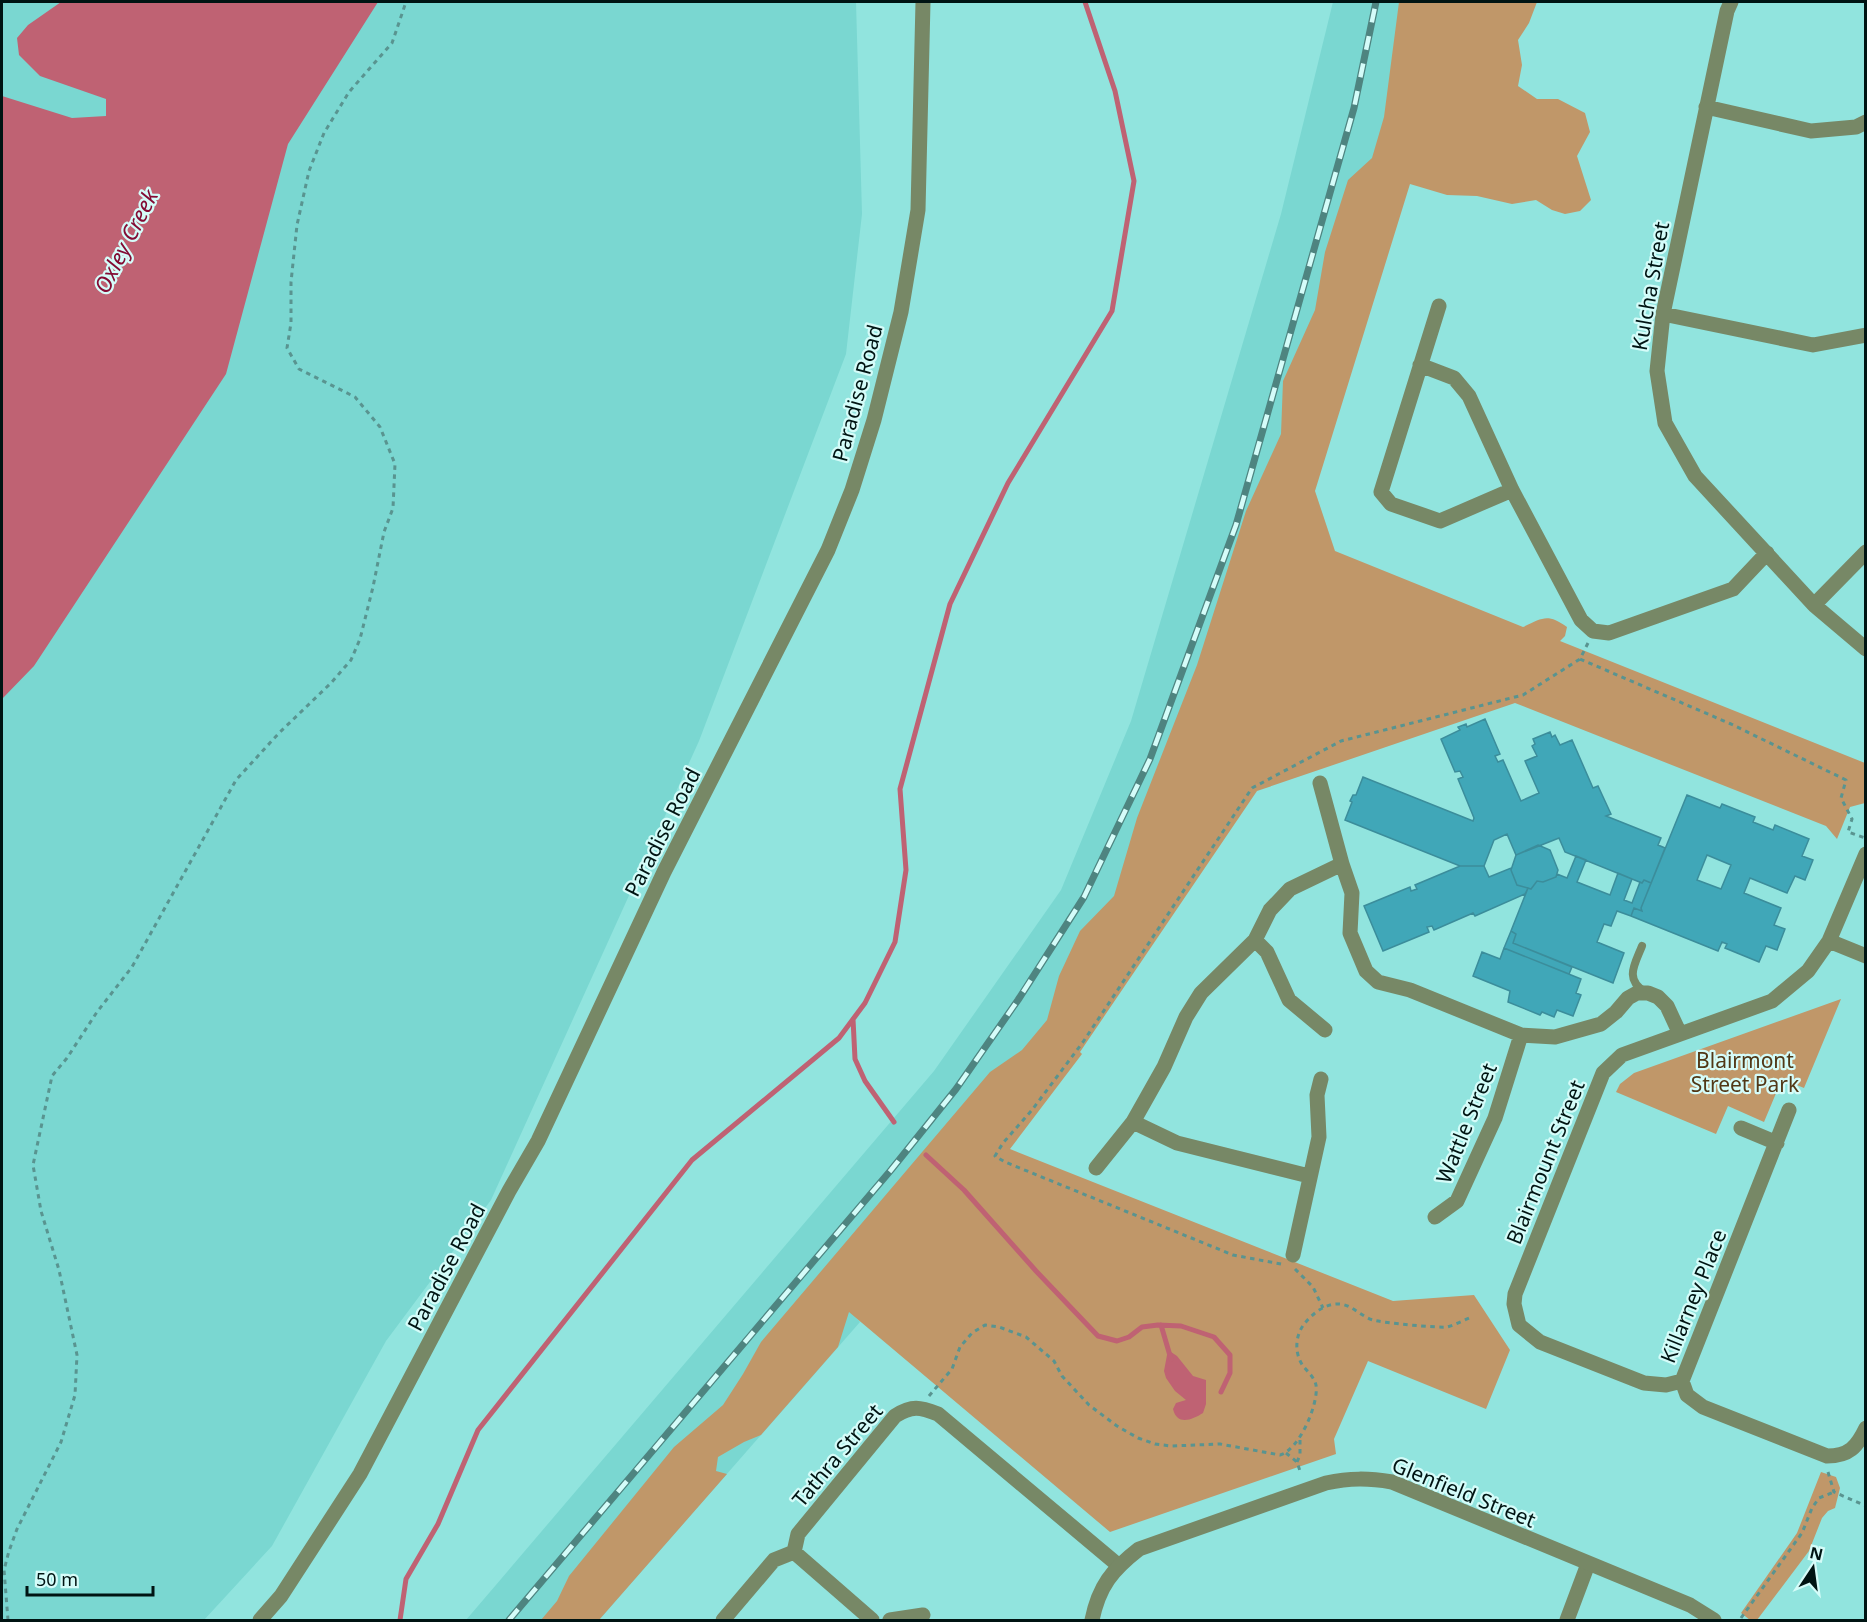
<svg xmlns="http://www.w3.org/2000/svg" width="1867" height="1622" font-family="'Noto Sans',sans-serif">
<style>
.built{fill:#7ad7d1}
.green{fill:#c09769}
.water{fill:#bf6273}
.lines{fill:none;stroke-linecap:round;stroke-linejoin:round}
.stream{stroke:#bf6273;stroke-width:5}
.building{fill:#40a7b8;stroke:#3b8d9b;stroke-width:1.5;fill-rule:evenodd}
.path{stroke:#599490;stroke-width:3;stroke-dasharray:4.5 4.5;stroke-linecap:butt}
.service{stroke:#786;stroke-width:8}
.minor{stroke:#786;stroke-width:15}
.tertiary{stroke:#786;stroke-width:15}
.rail-casing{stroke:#4e8480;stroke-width:7}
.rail{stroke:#d5fcf9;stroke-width:4.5;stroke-dasharray:14;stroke-linecap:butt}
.labels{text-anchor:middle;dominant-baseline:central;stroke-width:4.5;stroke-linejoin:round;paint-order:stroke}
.street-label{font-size:21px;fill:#001413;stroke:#d5fcf9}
.park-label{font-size:21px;fill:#513716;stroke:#d5fcf9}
.water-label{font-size:22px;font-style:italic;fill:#830b33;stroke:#d5fcf9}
</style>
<rect width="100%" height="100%" fill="#91e4de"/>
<path class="built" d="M2,2H856L862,214L846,354L699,741L491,1200L386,1341L272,1546L204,1620H2Z
M1333,2H1456L1176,853L850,1311L860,1322L599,1620H466L934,1071L1061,890L1131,721L1281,214Z"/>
<path class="green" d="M1399,2H1537L1529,23L1518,40L1522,65L1518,86L1537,99H1558L1585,113L1590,132L1577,156L1591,200L1580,211L1565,214L1552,210L1536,200L1512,204L1477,196L1447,195L1410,184L1315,491L1335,551L1523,627C1543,618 1547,613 1567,627L1565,636L1560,641L1865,763V803L1850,807L1837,839L1826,826L1515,703L1257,791L1080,1052L1082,1054L1010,1149L1393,1301L1474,1295L1510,1350L1486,1409L1368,1361L1334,1439L1336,1454L1110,1532L849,1312L838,1347L761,1435L744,1442L718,1457L716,1471L727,1474L599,1620H541L557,1601L569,1576L674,1447L723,1405L743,1374L761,1342L990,1072L1022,1050L1047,1020L1059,976L1080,931L1114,896L1137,818L1197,665L1246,511L1281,434L1283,381L1315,310L1325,252L1348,180L1372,158L1384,117Z
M1841,999L1804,1088L1782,1079L1764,1122L1728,1106L1716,1134L1616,1092L1620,1084L1634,1073Z
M1821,1472L1836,1477L1840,1488L1835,1508L1828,1511L1822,1518L1809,1551L1757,1620H1750L1741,1613L1797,1533Z"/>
<path class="water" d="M61,2H378L288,144L226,374L34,666L2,699V96L72,118L106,116V99L40,76L19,55L17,38L28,25Z
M1171,1352L1177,1356L1193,1376L1206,1380V1404L1203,1413C1192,1420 1177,1426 1173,1409L1176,1403L1186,1400L1175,1391L1166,1378L1164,1371L1167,1355Z"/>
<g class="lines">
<path class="stream" d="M853,1019L855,1059L865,1081L894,1122
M926,1155L964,1190L1036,1271L1098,1336L1117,1341L1129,1337L1142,1327L1158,1325L1181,1326L1214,1337L1230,1355V1373L1221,1392
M1161,1325L1171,1359
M400,1620L406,1579L438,1524L478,1430L692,1160L839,1038L865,1003L895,942L906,870L900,789L950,604L1008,483L1112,311L1134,181L1115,91L1085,2"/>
</g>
<path class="building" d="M1485,719L1500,754L1495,756L1498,762L1503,760L1521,801L1539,793L1525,761L1537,756L1532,746L1535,744L1533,739L1550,732L1552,737L1555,735L1560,745L1572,740L1593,788L1598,786L1611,814L1606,816L1661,838L1658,845L1665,848L1651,883L1644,880L1642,883L1565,852L1559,838L1516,855L1507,834L1494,840L1484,866H1460L1345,820L1352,802L1350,801L1353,795H1356L1363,777L1473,821L1474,818L1458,779L1463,777L1460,771L1455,772L1441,739L1460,730L1458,727L1466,724L1467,727Z
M1687,795L1720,808L1722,804L1755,817L1753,822L1773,830L1775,825L1809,839L1802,856L1813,860L1805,880L1795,876L1787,893L1750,878L1744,893L1781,908L1774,925L1785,929L1777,950L1766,946L1759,962L1725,948L1727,944L1722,942L1718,951L1631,916L1634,908L1642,911L1641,908ZM1707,855L1731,865L1721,889L1697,880Z
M1538,845L1550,850L1558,870L1556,877L1543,882L1537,881L1531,889L1517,885L1511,870L1516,855Z
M1576,856L1586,860L1577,882L1610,895L1618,873L1632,879L1624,900L1632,903L1640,882L1642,883L1644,880L1651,883L1641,908L1642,911L1634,908L1631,916L1617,911L1611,926L1604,924L1597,942L1624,953L1613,983L1513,943L1516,934L1511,931L1528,888L1531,889L1537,881L1543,882L1556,877L1557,874L1567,878Z
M1460,866H1484L1489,877L1511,868V870L1517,885L1528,888L1525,894L1475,916L1473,913L1434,930L1432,926L1427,927L1429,932L1383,951L1364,906L1410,887L1411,891L1417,889L1415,885Z
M1511,931L1516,934L1513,943L1572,967L1569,974L1504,948Z
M1504,948L1581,979L1576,993L1581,995L1573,1016L1557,1010L1554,1017L1542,1012L1540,1015L1508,1002L1510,991L1473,976L1482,952L1500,959Z"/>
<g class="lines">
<path class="path" d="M1588,643L1580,659L1731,724L1846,780L1841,798L1852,819L1848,832L1865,838
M1281,1264L1233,1255L1005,1162L995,1156L1003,1143L1032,1110L1083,1042L1252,788L1341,741L1523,695L1580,659
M1295,1269L1313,1287L1323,1308
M929,1396L952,1369L960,1347L972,1333L985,1325L999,1327L1026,1337L1054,1361L1062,1376L1089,1405L1117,1426L1138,1438L1155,1444L1171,1446L1220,1444L1280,1455C1299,1450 1319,1404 1316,1385C1314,1377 1308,1372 1303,1366C1294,1353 1295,1335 1305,1323C1313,1313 1326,1303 1340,1304C1352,1305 1362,1317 1373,1320C1383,1323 1437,1328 1447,1327C1455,1325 1464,1320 1472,1317
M1286,1453L1297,1462L1300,1471
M1297,1462L1300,1455V1436
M1828,1472L1834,1492L1866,1506
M1741,1618L1802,1533L1812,1508L1819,1498L1834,1492
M8,1620L4,1570L9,1551L17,1529L61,1442L75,1395L77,1355L59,1270L41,1211L33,1165L52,1076L67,1058L97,1012L132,967L236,780L279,733L331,683L351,660L360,639L373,587L384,532L393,508L395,464L380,427L355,397L299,369L287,348L291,323V282L297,225L309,171L324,133L349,92L392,43L406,2"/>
<path class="service" d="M1642,946C1635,964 1624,979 1645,992"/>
<path class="minor" d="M1731,2L1727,11L1663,314L1657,371L1665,423L1695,476L1814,605L1866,649
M1706,107L1811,131L1856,127L1866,122
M1439,306L1381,492L1391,504L1440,521L1512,490
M1663,314L1813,345L1866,335
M1420,365L1454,378L1469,396L1512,490L1581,620L1593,631L1609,633L1733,589L1767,553
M1814,605L1866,552
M1320,783L1342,864L1352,893L1350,933L1366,971L1378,982L1410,990L1521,1035L1555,1037L1601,1024L1616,1012L1628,998L1637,993H1648L1658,997L1667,1006L1680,1034
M1255,940L1267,952L1289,1000L1325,1030
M1829,941L1866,956
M1789,1110L1682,1381L1666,1385L1644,1383L1540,1342L1519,1325L1514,1304L1515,1294L1603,1073L1622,1055L1772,1001L1808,971L1829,941L1866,854
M1133,1122L1177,1143L1309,1176
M1741,1128L1777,1143
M1096,1168L1133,1122L1164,1067L1186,1017L1201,993L1255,940L1270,910L1290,889L1342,864
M1435,1217L1457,1201L1495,1118L1521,1035
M1293,1255L1319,1137L1317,1095L1321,1079
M1682,1381L1687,1395L1703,1407L1827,1456C1849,1456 1857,1447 1866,1428
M794,1552L872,1620
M723,1620L774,1560L794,1552L798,1534L895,1416C912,1405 920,1407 938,1414L1118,1565
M890,1620L923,1615
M1567,1620L1588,1564"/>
<path class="tertiary" d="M260,1620L281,1596L360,1474L509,1191L538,1141L664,872L828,550L852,490L874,420L901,312L918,210L923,2
M1092,1620C1099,1586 1112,1570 1139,1549L1326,1483C1350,1478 1368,1478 1392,1482L1690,1605L1714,1620"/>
<defs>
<path id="rail" d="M509,1620L891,1170L956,1089L1018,1000L1084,897L1150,759L1236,525L1354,108L1376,2"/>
</defs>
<use href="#rail" class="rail-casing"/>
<use href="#rail" class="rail"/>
</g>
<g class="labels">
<g class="street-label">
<text transform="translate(1650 286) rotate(-80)">Kulcha Street</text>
<text transform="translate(857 393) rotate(-75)">Paradise Road</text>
<text transform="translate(662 832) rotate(-63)">Paradise Road</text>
<text transform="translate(1466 1123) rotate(-68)">Wattle Street</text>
<text transform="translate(1545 1162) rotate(-68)">Blairmount Street</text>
<text transform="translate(446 1267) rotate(-62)">Paradise Road</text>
<text transform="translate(1693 1296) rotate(-68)">Killarney Place</text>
<text transform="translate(837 1455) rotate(-50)">Tathra Street</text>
<text transform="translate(1464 1492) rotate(22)">Glenfield Street</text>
</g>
<g class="park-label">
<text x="1745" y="1060">Blairmont<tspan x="1745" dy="24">Street Park</tspan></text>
</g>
<g class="water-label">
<text transform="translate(125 241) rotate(-63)">Oxley Creek</text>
</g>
</g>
<rect width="1867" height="1622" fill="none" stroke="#001413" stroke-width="6"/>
<g transform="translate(1813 1568) rotate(13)" stroke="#d5fcf9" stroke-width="4.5" paint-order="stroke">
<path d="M0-4.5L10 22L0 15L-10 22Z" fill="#001413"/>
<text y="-9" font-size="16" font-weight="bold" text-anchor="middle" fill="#001413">N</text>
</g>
<path d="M27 1586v9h126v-9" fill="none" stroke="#001413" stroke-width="3"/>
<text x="36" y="1586" font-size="18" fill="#001413" stroke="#d5fcf9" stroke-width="4.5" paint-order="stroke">50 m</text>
</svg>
